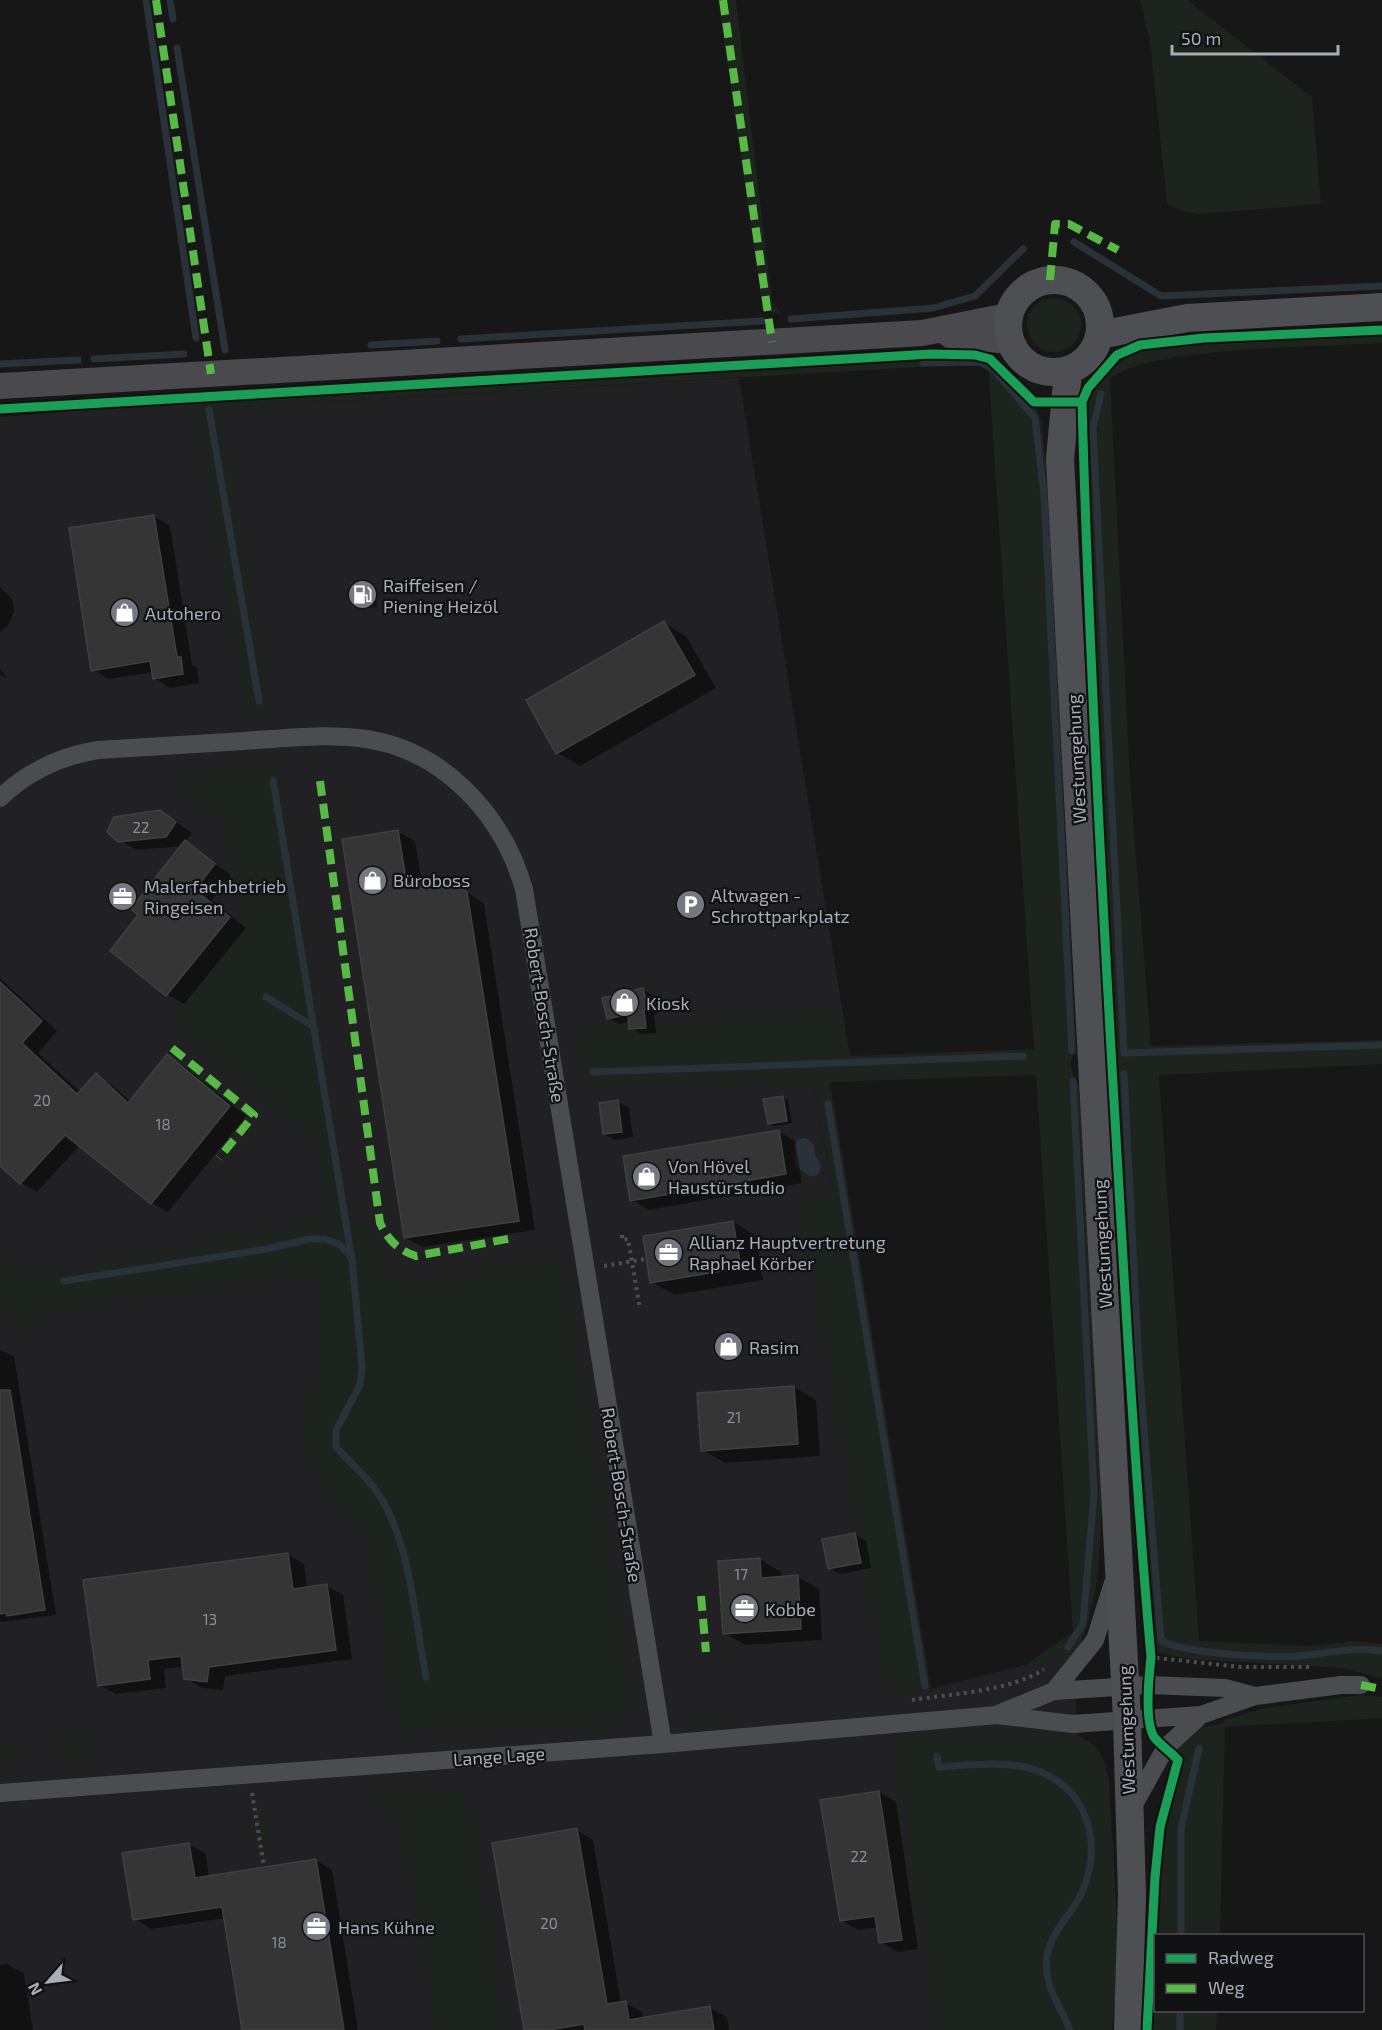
<svg xmlns="http://www.w3.org/2000/svg" width="1382" height="2030" font-family="'Exo 2',sans-serif">
<style>
.built{fill:#212123}
.green{fill:#1d241e}
.water{fill:#2a3239}
.shadow{fill:#0007}
.lines{fill:none;stroke-linecap:round;stroke-linejoin:round}
.stream{stroke:#2a3239;stroke-width:7}
.building{fill:#353536;stroke:#3f4043;stroke-width:1.5}
.path{stroke:#4d4e52;stroke-width:4;stroke-dasharray:3 4.5;stroke-linecap:butt}
.minor{stroke:#4b4c50;stroke-width:18}
.secondary{stroke:#4a4a4e;stroke-width:26}
.primary{stroke:#4d4f52;stroke-width:28}
.quiet{stroke:#58b947;stroke-width:8;stroke-dasharray:15 8;stroke-linecap:butt}
.cycleway-casing{stroke:#111113;stroke-width:13}
.cycleway{stroke:#1a9f57;stroke-width:9}
.labels{text-anchor:middle;dominant-baseline:central;stroke-width:4.5;stroke-linejoin:round;paint-order:stroke}
.number-label{font-size:15px;fill:#8b8f98}
.poi-label{font-size:18px;fill:#a8adb8;stroke:#111113;text-anchor:start}
.street-label{font-size:18px;fill:#a8adb8;stroke:#111113}
</style>
<rect width="100%" height="100%" fill="#171717"/>
<path class="built" d="M739,378L854,1081L814,1083L919,1692L1025,1665L1030,1669L1054,1656L1065,1653L1074,1655L1077,1734L1096,1747L1105,1762L1116,1924L1112,2030H0V417L218,400L220,408Z"/>
<path class="green" d="M718,0H736L772,301L782,314L763,311Z
M1140,0H1187L1312,97L1321,204L1201,214L1184,212L1167,203L1150,42Z
M1027 325a27 27 0 1 1 54 0a27 27 0 1 1-54 0Z
M1382,333V343C1326,347 1147,346 1110,379L1130,780L1151,1046L1382,1040V1064L1159,1075L1199,1641L1310,1646L1355,1641L1382,1644V1678L1342,1668L1190,1659L1155,1652L1138,1466L1115,1074L1089,545L1086,407L1090,392L1121,357L1142,348L1195,343Z
M975,358L994,366L1037,410L1041,418L1050,503L1076,1049C1067,1064 1071,1073 1080,1086C1084,1168 1089,1250 1093,1332C1097,1414 1117,1586 1074,1655C1057,1652 1045,1661 1030,1669L1025,1665L1073,1632L1036,1075L830,1082L931,1689L889,1695L801,1199L833,1192L814,1083L587,1087L576,1032L841,1013L849,1056L1034,1049L988,363L219,408L270,713L248,715L195,402Z
M278,766L351,1216L378,1248L381,1275L390,1272L420,1285L563,1257L629,1680L632,1713L626,1718L400,1732L374,1564L361,1532L327,1495L305,1456L302,1436L303,1416L318,1379L322,1307L320,1289L313,1272L50,1308L21,1340L17,1310L0,1312V1258L26,1277L52,1276L331,1220L317,1138L169,1025L245,920L227,827L174,781L173,774Z
M1361,1695L1382,1697V1718L1225,1727L1220,1935L1157,1936C1158,1871 1167,1820 1183,1758L1175,1748L1198,1728L1224,1723V1720L1264,1708Z
M726,1718L717,1728L695,1726L687,1721Z
M630,1726L614,1733L593,1738L583,1729Z
M1018,1731C1064,1734 1098,1726 1109,1780C1113,1863 1123,1948 1112,2030H941L894,1737Z
M86,1735L91,1758L59,1761L54,1738Z
M17,1741V1764L0,1766V1742Z
M465,1789L505,2030H438L404,1825L366,1793Z
M268,1825L271,1843L250,1846L246,1828Z
M1155,1977L1156,2010L1217,2011L1216,2030H1153Z"/>
<path class="water" d="M806,1138L814,1145L815,1156L821,1164L819,1174C807,1181 806,1170 795,1167L794,1145L799,1139Z"/>
<path class="shadow" d="M154,516L170,526L192,665L197,668L199,683L170,688L154,678L153,672L109,679L93,670Z
M370,584L375,587L377,607L359,608L354,605Z
M0,587L12,599L14,612L9,624L0,632Z
M664,623L686,636L716,688L580,766L558,753L528,701Z
M0,669L7,678L0,675Z
M160,811L192,833L185,842L231,875L212,900L246,928L184,1004L167,994L140,915L182,846L137,850L119,840Z
M398,832L415,841L422,884L449,880L484,904L535,1230L423,1247L405,1238Z
M0,978L57,1031L38,1053L80,1092L96,1075L112,1085L131,1102L168,1056L184,1066L246,1116L168,1212L152,1203L80,1145L37,1192L21,1183L0,1164Z
M642,989L653,995L657,1014L654,1015L656,1033L641,1034L631,1028L630,1021L619,1024L608,1018Z
M783,1097L788,1100L792,1123L774,1126L769,1123Z
M618,1102L629,1108L633,1137L615,1140L604,1134Z
M778,1131L795,1141L802,1183L649,1210L632,1200Z
M733,1222L755,1235L763,1280L674,1295L652,1282Z
M0,1350L14,1356L56,1615L0,1622Z
M794,1387L816,1400L820,1456L725,1463L703,1450Z
M855,1534L866,1541L871,1568L840,1574L829,1568Z
M287,1554L304,1564L307,1588L326,1586L343,1595L352,1659L225,1676L223,1690L202,1688L186,1678L184,1666L164,1669L166,1688L116,1694L99,1685Z
M760,1559L781,1572L782,1578L798,1577L819,1589L822,1640L745,1645L724,1633Z
M879,1792L896,1802L918,1949L898,1952L881,1942L879,1927L858,1930L841,1920Z
M577,1830L593,1840L621,2003H626L642,2012L643,2019L710,2008L727,2017L729,2030H526Z
M189,1844L206,1854L209,1878L316,1860L332,1870L358,2030H244L226,1918L151,1929L135,1919Z
M7,1964L24,1974L33,2030H0V1965Z"/>
<g class="lines">
<path class="stream" d="M146,0L196,338
M170,0L173,19
M177,48L225,350
M1074,242L1161,296L1382,286
M791,319L933,308L975,296L1023,249
M461,339L762,321
M371,345L437,341
M94,359L184,354
M923,363L979,362L992,368L1035,418L1044,495L1072,1051
M0,364L78,360
M1101,394L1093,428L1124,1053L1382,1045
M209,410L259,701
M273,780L352,1260L362,1367L360,1385L336,1430V1447C350,1462 368,1478 379,1495C411,1544 415,1621 426,1677
M266,997L313,1026
M593,1072L1023,1056
M1124,1074L1139,1366L1161,1641C1188,1654 1278,1659 1308,1655C1335,1652 1355,1647 1382,1651
M828,1104L925,1686
M64,1281L267,1249L309,1239H324L339,1244L350,1256
M1068,1647L1083,1624L1094,1494L1073,1081
M937,1756L939,1767C971,1765 1012,1759 1043,1773C1090,1794 1101,1845 1083,1890C1074,1913 1050,1931 1047,1957C1043,1986 1060,2005 1070,2030
M1181,1936V1829L1199,1748
M1180,2030V2010"/>
</g>
<path class="building" d="M154,515L177,657H181L183,674L153,679L150,661L91,671L69,528Z
M371,583L372,605L353,606L352,584Z
M664,621L695,675L556,754L526,700Z
M160,810L176,822L166,837L118,842L107,832L114,817Z
M398,830L407,885L449,879L467,892L519,1221L404,1238L342,839Z
M185,840L215,864L195,890L230,917L166,996L110,951L138,915L131,909Z
M0,982L42,1021L22,1043L77,1094L96,1073L128,1103L167,1054L230,1106L151,1204L65,1135L20,1184L0,1166Z
M643,988L648,1009L644,1010L646,1028L629,1029L628,1014L607,1019L602,998Z
M783,1096L787,1121L768,1124L763,1099Z
M618,1100L622,1132L603,1134L599,1103Z
M779,1130L786,1174L630,1201L623,1156Z
M733,1221L741,1268L650,1283L643,1236Z
M794,1386L798,1444L701,1451L697,1393Z
M0,1390H10L45,1610L7,1616L6,1613L0,1614Z
M855,1533L861,1563L828,1569L822,1539Z
M288,1553L293,1589L327,1584L336,1650L209,1667L207,1682L184,1679L181,1656L148,1660L150,1679L98,1686L83,1580Z
M760,1558L761,1578L798,1575L801,1629L723,1634L718,1561Z
M879,1791L902,1940L879,1943L875,1916L840,1921L820,1800Z
M577,1828L607,2004L626,2001L629,2020L710,2006L714,2030H585L584,2024L549,2030H524L492,1843Z
M189,1843L195,1878L316,1859L344,2030H242L222,1907L133,1920L122,1853Z"/>
<g class="lines">
<path class="path" d="M622,1235V1240L628,1239L640,1309
M604,1266L646,1259
M1149,1657L1240,1667H1312
M912,1700C950,1694 1012,1691 1044,1669
M252,1793L264,1867"/>
<path class="minor" d="M0,798C28,771 61,756 98,750C147,747 196,744 244,741C282,738 321,734 359,738C441,747 502,813 524,889L663,1744
M1054,1691L1095,1640L1113,1583
M998,1714L1054,1691L1148,1685L1225,1688L1255,1696
M0,1793L663,1744L997,1715L1073,1724L1201,1715L1255,1696L1341,1685H1361
M1132,1808L1166,1747L1201,1715"/>
<path class="secondary" d="M950,335L1009,341
M0,386L922,333L1008,316"/>
<path class="primary" d="M1008 326a46 46 0 1 1 92 0a46 46 0 1 1-92 0Z
M1099,335L1187,318L1382,307
M1068,371L1060,459L1127,1719L1132,1895L1128,2030"/>
<path class="quiet" d="M156,0L211,374
M723,0L772,342
M1050,280L1055,224H1069L1118,250
M320,781L380,1223C388,1240 398,1250 416,1256L513,1238
M172,1048L254,1115L219,1158
M701,1596L706,1652
M1361,1685L1382,1689"/>
<defs>
<path id="cycleway" d="M1082,402C1088,630 1100,857 1113,1084C1124,1275 1134,1466 1151,1657C1149,1675 1144,1721 1154,1737C1160,1745 1171,1752 1178,1760L1160,1827L1155,1877L1147,2030
M0,409L931,354L975,355L990,359L1034,402H1082L1088,388L1117,355L1140,345L1204,338L1382,330"/>
</defs>
<use href="#cycleway" class="cycleway-casing"/>
<use href="#cycleway" class="cycleway"/>
</g>
<defs>
<symbol id="fuel-disc" viewBox="-11 -11 22 22"><circle r="9.5" fill="#757880" stroke="#111113"/><path d="M-5.5-6h7V0h2V4h1.3V-2.5L3-4.5l.8-.8L6-3V5H2.5V1h-1V6h-7ZM-4.2-4.7v3.2H.2V-4.7Z" fill="#fff"/></symbol>
<symbol id="shop-disc" viewBox="-11 -11 22 22"><circle r="9.5" fill="#757880" stroke="#111113"/><path d="M-5-2.5h2.3a2.7 3.5 0 0 1 5.4 0H5L5.5 6h-11ZM-1.5-2.5h3a1.5 2.3 0 0 0-3 0Z" fill="#fff"/></symbol>
<symbol id="office-disc" viewBox="-11 -11 22 22"><circle r="9.5" fill="#757880" stroke="#111113"/><path d="M-6-3h4V-5.5h4V-3h4V5H-6ZM-1-4.5V-3h2v-1.5ZM-6 0V1H6V0Z" fill="#fff"/></symbol>
<symbol id="parking-disc" viewBox="-11 -11 22 22"><circle r="9.5" fill="#757880" stroke="#111113"/><path d="M-3.5-5.5H1a3.5 3.5 0 0 1 0 7H-1V5.5H-3.5ZM-1-3.4V-.6H.8a1.4 1.4 0 0 0 0-2.8Z" fill="#fff"/></symbol>
</defs>
<g fill-rule="evenodd">
<use href="#fuel-disc" x="346" y="578" width="33" height="33"/>
<use href="#shop-disc" x="108" y="596" width="33" height="33"/>
<use href="#shop-disc" x="356" y="864" width="33" height="33"/>
<use href="#office-disc" x="106" y="880" width="33" height="33"/>
<use href="#parking-disc" x="674" y="888" width="33" height="33"/>
<use href="#shop-disc" x="608" y="986" width="33" height="33"/>
<use href="#shop-disc" x="630" y="1160" width="33" height="33"/>
<use href="#office-disc" x="652" y="1236" width="33" height="33"/>
<use href="#shop-disc" x="712" y="1330" width="33" height="33"/>
<use href="#office-disc" x="728" y="1592" width="33" height="33"/>
<use href="#office-disc" x="300" y="1910" width="33" height="33"/>
</g>
<g class="labels">
<g class="number-label">
<text x="141" y="827">22</text>
<text x="42" y="1100">20</text>
<text x="163" y="1124">18</text>
<text x="734" y="1417">21</text>
<text x="741" y="1574">17</text>
<text x="210" y="1619">13</text>
<text x="859" y="1856">22</text>
<text x="549" y="1923">20</text>
<text x="279" y="1942">18</text>
</g>
<g class="poi-label">
<text x="383" y="585">Raiffeisen /<tspan x="383" dy="21">Piening Heizöl</tspan></text>
<text x="145" y="613">Autohero</text>
<text x="393" y="880">Büroboss</text>
<text x="144" y="886">Malerfachbetrieb<tspan x="144" dy="21">Ringeisen</tspan></text>
<text x="711" y="895">Altwagen -<tspan x="711" dy="21">Schrottparkplatz</tspan></text>
<text x="646" y="1003">Kiosk</text>
<text x="668" y="1166">Von Hövel<tspan x="668" dy="21">Haustürstudio</tspan></text>
<text x="689" y="1242">Allianz Hauptvertretung<tspan x="689" dy="21">Raphael Körber</tspan></text>
<text x="749" y="1347">Rasim</text>
<text x="765" y="1609">Kobbe</text>
<text x="338" y="1927">Hans Kühne</text>
</g>
<g class="street-label">
<text transform="translate(1076 759) rotate(-93)">Westumgehung</text>
<text transform="translate(545 1015) rotate(81)">Robert-Bosch-Straße</text>
<text transform="translate(1102 1244) rotate(-93)">Westumgehung</text>
<text transform="translate(622 1495) rotate(81)">Robert-Bosch-Straße</text>
<text transform="translate(1126 1730) rotate(-92)">Westumgehung</text>
<text transform="translate(499 1756) rotate(-4)">Lange Lage</text>
</g>
</g>
<rect x="1154" y="1934" width="210" height="78" fill="#111113" stroke="#4d4f55" stroke-width="1.5"/>
<rect x="1166" y="1954" width="30" height="9" fill="#1a9f57" stroke="#4d4f55" stroke-width="1.5"/>
<text x="1208" y="1964" font-size="18" fill="#a8adb8">Radweg</text>
<rect x="1166" y="1984" width="30" height="9" fill="#58b947" stroke="#4d4f55" stroke-width="1.5"/>
<text x="1208" y="1994" font-size="18" fill="#a8adb8">Weg</text>
<g transform="translate(48 1982) rotate(242)" stroke="#111113" stroke-width="4.5" paint-order="stroke">
<path d="M0-4.5L10 22L0 15L-10 22Z" fill="#a8adb8"/>
<text y="-9" font-size="16" font-weight="bold" text-anchor="middle" fill="#a8adb8">N</text>
</g>
<path d="M1172 45v9h166v-9" fill="none" stroke="#a8adb8" stroke-width="3"/>
<text x="1181" y="45" font-size="18" fill="#a8adb8" stroke="#111113" stroke-width="4.5" paint-order="stroke">50 m</text>
</svg>
